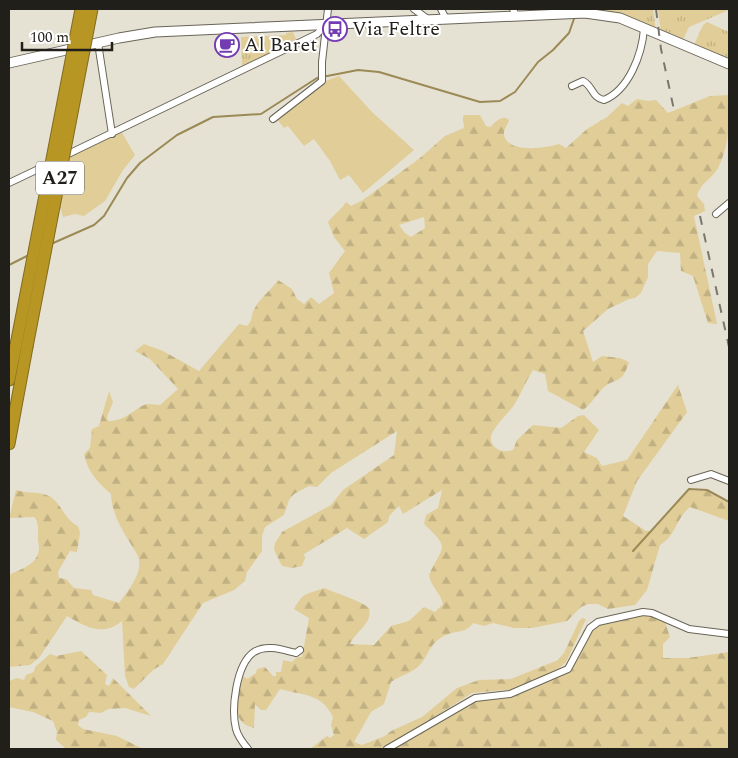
<svg xmlns="http://www.w3.org/2000/svg" width="738" height="758" font-family="Spectral,serif">
<style>
.grass{fill:url(#grass-tufts)}
.forest{fill:url(#forest-firs);fill-rule:evenodd}
.pitch{fill:#e0cd98}
.lines{fill:none;stroke-linecap:round;stroke-linejoin:round}
.stream{stroke:#9b8956;stroke-width:2}
.street-casing{stroke:#686457;stroke-width:8}
.secondary-casing{stroke:#686457;stroke-width:11}
.highway-casing{stroke:#826c20;stroke-width:13}
.street{stroke:#fff;stroke-width:6}
.secondary{stroke:#fff;stroke-width:9}
.highway{stroke:#b79623;stroke-width:11}
.rail{stroke:#79766d;stroke-width:2;stroke-dasharray:9 9;stroke-linecap:butt}
.highway-bridge-casing{stroke:#826c20;stroke-width:13;stroke-linecap:butt}
.highway-bridge{stroke:#b79623;stroke-width:11}
.labels{text-anchor:middle;dominant-baseline:central;stroke-width:4;stroke-linejoin:round;paint-order:stroke}
.shield{fill:#fff;stroke:#64625f;stroke-width:1}
.shield-label{font-size:19px;font-weight:bold;fill:#211f1a}
.poi-label{font-size:20px;fill:#211f1a;stroke:#fff;text-anchor:start}
</style>
<defs>
<pattern id="grass-tufts" width="24" height="20" patternUnits="userSpaceOnUse" patternTransform="scale(1.25)"><rect width="24" height="20" fill="#e0cd98"/><path d="M3 7l-1-3M5 7V3M7 7l1-3M15 17l-1-3M17 17v-4M19 17l1-3" fill="none" stroke="#c0b082"/></pattern>
<pattern id="forest-firs" width="22" height="20" patternUnits="userSpaceOnUse" patternTransform="scale(1.25)"><rect width="22" height="20" fill="#e0cd98"/><path d="M5 1l3.5 6h-7zM16 11l3.5 6h-7z" fill="#c0b082"/></pattern>
</defs>
<rect width="100%" height="100%" fill="#e6e2d3"/>
<path class="grass" d="M591,9H653L656,31L589,10Z
M658,9H729V10L689,27L683,40L661,34Z
M707,22L729,32V59L694,45L703,25Z
M293,32L297,41L242,66L241,37L286,35V33Z"/>
<path class="forest" d="M729,95C729,121 730,145 718,168C712,179 700,183 697,196L704,204L705,211L694,216L717,324L708,323L693,276L681,271L680,253L657,251L648,264V277L641,293L635,298L629,299L608,309L583,331L593,362L602,356L620,358L629,362C622,386 614,377 602,389C595,397 591,404 583,410L548,391L545,374L533,370C526,381 521,394 514,405C508,414 499,421 494,430C484,444 500,455 513,450L517,440L533,425L561,428L578,416L584,415L599,430L584,452L597,458L602,466L627,460L678,385L687,412L637,481L623,516L646,531H652L689,490L707,491L729,504V521L690,507C676,518 676,536 660,545L647,590L635,605L608,609L598,604H588L581,607L567,621L532,628H514L493,623L484,626L473,623C465,634 457,630 446,635C427,643 428,661 415,669C408,674 398,677 391,682L384,704L371,712L354,742L362,745L385,736L391,731L422,717L457,688L479,680L511,679L558,660L564,653L579,621L582,618L586,619L566,662L554,673L516,689L472,693L394,743L379,749H310L327,736L330,738L334,735L331,725L333,717C321,693 305,696 280,689L266,710H261L255,704L254,728C228,722 236,693 242,675L247,679L256,673L257,669L265,667L273,676H276V672H281L283,660L292,662L297,657H302L309,618L294,609C304,591 306,595 324,588C338,594 357,599 369,608C373,623 356,631 350,644L374,645L391,626L409,621L424,607L435,612L443,604C440,592 431,587 429,575C443,544 451,550 424,524L426,515L438,508L442,490L403,514L399,506L389,516L388,522L364,539L347,528L304,554L305,558L302,566L292,568L282,566L274,550L275,543L282,532L331,505L343,490L394,455L397,431L331,473L317,487L309,486L294,494L289,500L284,515L265,527L262,536V551L247,572L245,581L234,590L203,603L163,664L153,670L134,689L129,687L125,676L122,621C103,637 86,627 67,616L39,658L30,665L9,667V575C20,569 39,565 39,547C39,543 37,540 38,536C38,529 39,522 34,517L9,518L16,490C28,494 41,491 51,497C62,505 65,520 78,526L80,533L77,552L70,551L58,572L59,578L66,579L74,588L91,590L93,595L119,603C128,591 144,572 138,556C126,535 112,518 111,494C97,482 88,472 84,454L90,448L92,429L99,426L109,391L113,402L107,417L108,421C123,422 132,411 144,405C149,403 155,405 160,405L178,389L150,359L135,351L144,344L163,351L199,371L239,324L247,326C252,321 251,318 253,312C258,299 271,291 278,280L292,289L297,299L304,304L311,297L319,304L334,293L329,273L345,251L334,237L328,222C334,214 341,210 346,202L351,206L363,200L420,158L445,136L464,128L463,116L465,115H480L486,126L490,127C496,122 502,114 509,120C508,125 503,130 504,135C508,154 546,148 559,144L566,148L587,129L607,117L622,103L628,106L637,99L648,101L656,100L668,113L710,96ZM424,217L425,228L411,237L405,233L399,225Z
M641,611L664,619L670,637L663,644V658H688L729,652V749H387L473,695L509,694L564,668L584,630L591,623Z
M81,651L107,675L105,684L109,686L113,678L151,716L125,708L108,709L101,713L89,712L86,717L79,720L78,725L83,729L117,736L143,749H66L56,740L57,732L53,721L33,712L9,707V681L17,678L24,680L26,675L34,672L35,667L50,654L56,656Z"/>
<path class="pitch" d="M339,76L372,112L414,150L363,193L349,175L340,180L330,161L314,139L304,146L288,126L284,128L276,118L323,82Z
M121,131L135,155L123,170L105,201L84,216L75,214L63,217L55,191L52,164Z"/>
<g class="lines">
<path class="stream" d="M51,244L94,225L104,216L127,178L140,163L177,135L213,117L261,114L317,78L358,70L379,72L480,102L500,101L515,92L538,62L553,50L569,33L575,16
M9,265L29,255
M633,551L689,489L707,490L729,502"/>
<defs>
<path id="street" d="M414,9L429,20
M441,9L446,19
M513,9L516,16
M98,43L112,134
M572,86L583,81C593,86 592,98 604,100C629,90 642,54 644,29
M273,119L322,81V62L328,9
M62,157L317,34L326,24
M9,183L51,163
M716,214L729,203
M691,480L711,474L729,481
M248,749C243,743 238,737 236,729C231,709 236,664 254,652C267,644 283,650 296,653L300,650
M387,749L475,698L510,694L568,669L590,628L598,622L643,612L652,613L689,629L729,634"/>
<path id="secondary" d="M9,63L119,38L155,32L585,13L620,18L729,64"/>
<path id="highway" d="M9,380L16,345
M9,444L27,347"/>
</defs>
<use href="#street" class="street-casing"/>
<use href="#secondary" class="secondary-casing"/>
<use href="#highway" class="highway-casing"/>
<use href="#street" class="street"/>
<use href="#secondary" class="secondary"/>
<use href="#highway" class="highway"/>
<path class="rail" d="M656,9L661,49L674,110
M700,216L729,347"/>
<defs>
<path id="highway-bridge" d="M16,345L81,9
M27,347L92,9"/>
</defs>
<use href="#highway-bridge" class="highway-bridge-casing"/>
<use href="#highway-bridge" class="highway-bridge"/>
</g>
<defs>
<symbol id="bus-ring" viewBox="-11 -11 22 22"><circle r="9.5" fill="#fff" stroke="#743cb3" stroke-width="1.5"/><path d="M-5-6H5V4H4V6H2V4H-2V6H-4V4H-5ZM-3.5-4V0h7V-4ZM-3.5 1.2v1.5H-2V1.2ZM2 1.2v1.5H3.5V1.2Z" fill="#743cb3"/></symbol>
<symbol id="cafe-ring" viewBox="-11 -11 22 22"><circle r="9.5" fill="#fff" stroke="#743cb3" stroke-width="1.5"/><path d="M-5.5-4.5H6V0H3Q3 3.5 0 3.5H-2.5Q-5.5 3.5-5.5 0ZM3-3.2v2h1.7v-2ZM-6 4.5H4V6H-6Z" fill="#743cb3"/></symbol>
</defs>
<g fill-rule="evenodd">
<use href="#bus-ring" x="321" y="15" width="28" height="28"/>
<use href="#cafe-ring" x="213" y="31" width="28" height="28"/>
</g>
<g class="labels">
<rect class="shield" x="36" y="161.5" width="48" height="33" rx="4"/>
<g class="shield-label">
<text x="60" y="178">A27</text>
</g>
<g class="poi-label">
<text x="352" y="29">Via Feltre</text>
<text x="244" y="45">Al Baret</text>
</g>
</g>
<rect width="738" height="758" fill="none" stroke="#211f1a" stroke-width="20"/>
<path d="M22 42v8h90v-8" fill="none" stroke="#211f1a" stroke-width="2.5"/>
<text x="30" y="42" font-size="15" fill="#211f1a" stroke="#ffffff" stroke-width="4" paint-order="stroke">100 m</text>
</svg>
